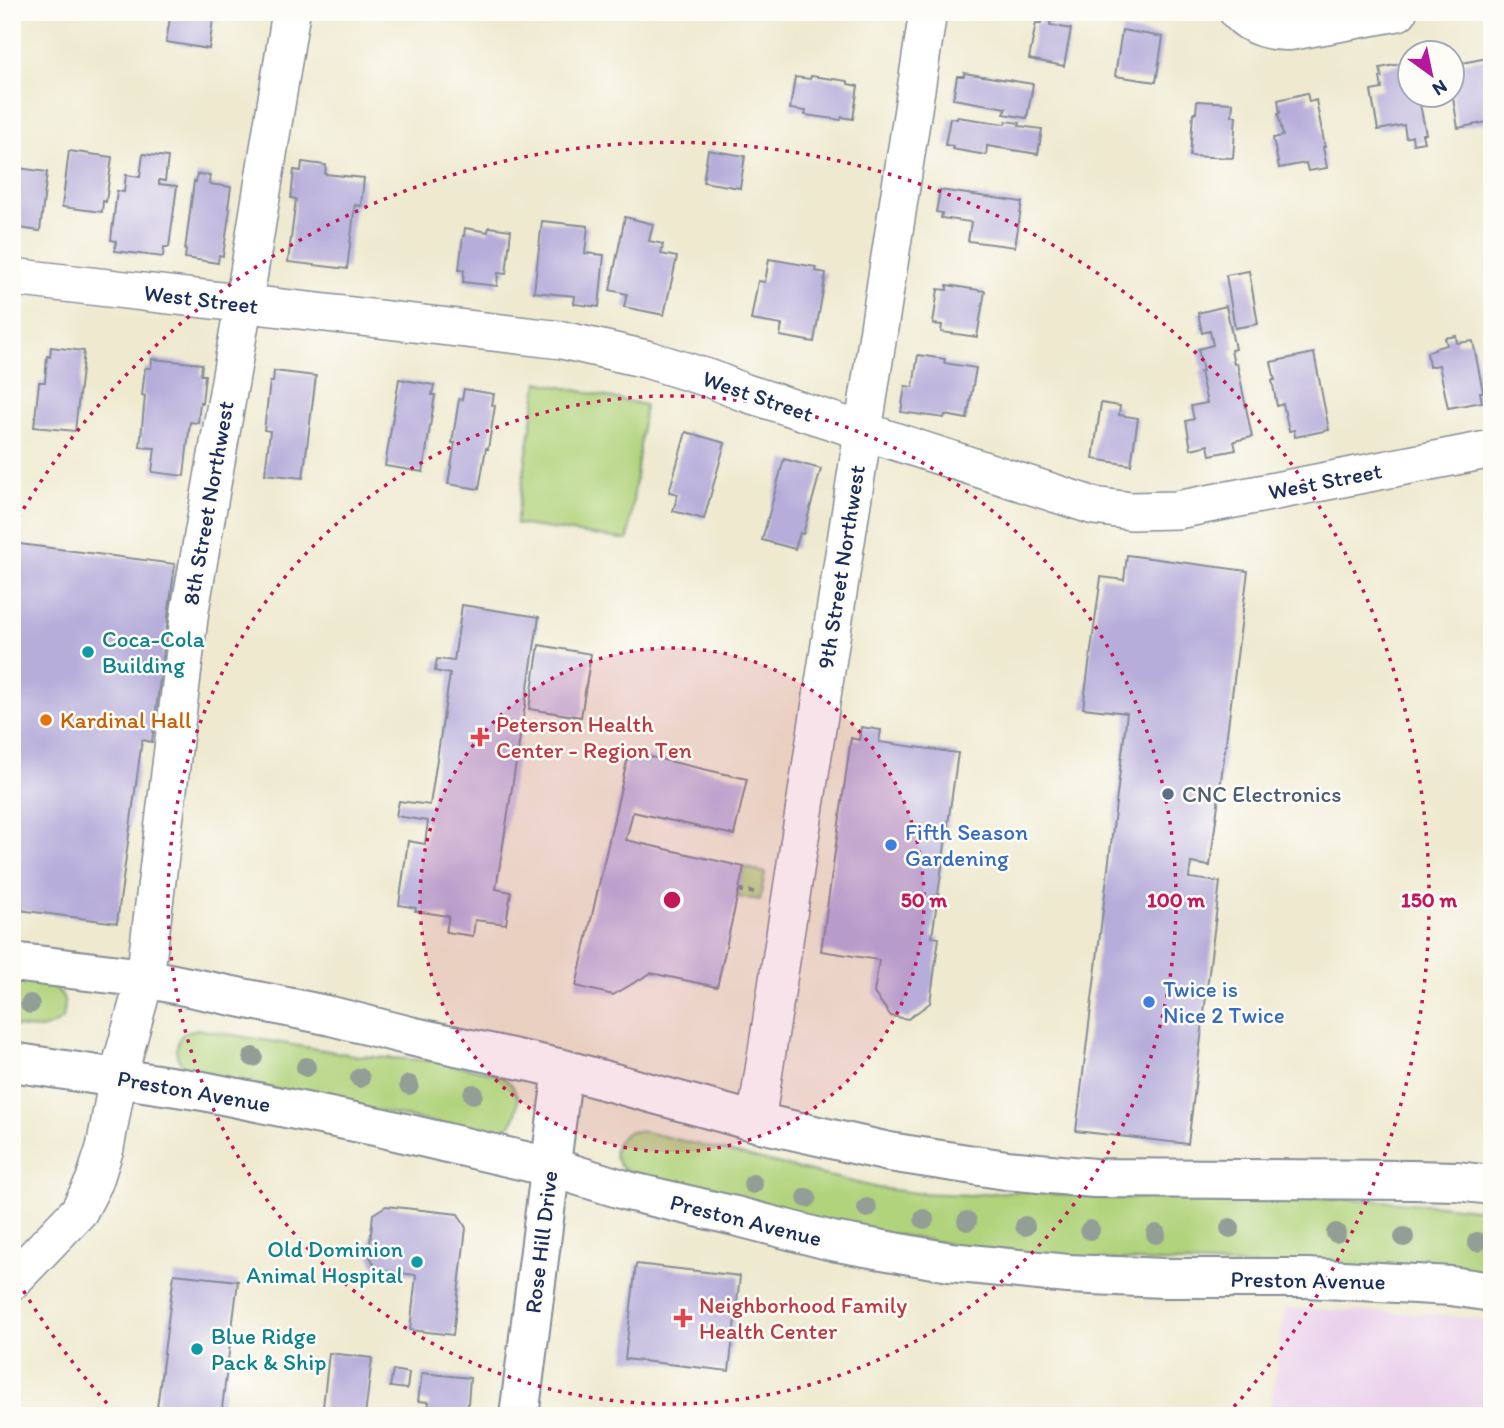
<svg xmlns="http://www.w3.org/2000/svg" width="1504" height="1428" font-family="Itim,sans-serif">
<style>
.built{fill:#ead1ec}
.green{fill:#b1d37c;stroke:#66816d;stroke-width:2}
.building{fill:#b6adda}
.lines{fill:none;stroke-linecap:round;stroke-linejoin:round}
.street-casing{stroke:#848c96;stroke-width:40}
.secondary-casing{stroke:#848c96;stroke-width:42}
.primary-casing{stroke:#848c96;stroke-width:42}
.path{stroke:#848c96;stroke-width:4.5;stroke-dasharray:5 5;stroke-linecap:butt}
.street{stroke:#fff;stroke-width:37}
.secondary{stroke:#fff;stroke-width:38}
.primary{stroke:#fff;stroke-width:38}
.tree{fill:#939e96}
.ring{fill:none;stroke:#c2185b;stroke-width:3.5;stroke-dasharray:3.5 7}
.culture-dot{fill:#0f9aa8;stroke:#fdfcf7;stroke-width:2.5}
.food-dot{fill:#e8710a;stroke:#fdfcf7;stroke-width:2.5}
.health-dot{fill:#e0444e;stroke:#fdfcf7;stroke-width:2.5}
.service-dot{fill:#5c6f8a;stroke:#fdfcf7;stroke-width:2.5}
.shop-dot{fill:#3f7fe0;stroke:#fdfcf7;stroke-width:2.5}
.labels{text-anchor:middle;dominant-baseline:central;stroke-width:5;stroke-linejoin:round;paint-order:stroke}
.street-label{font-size:23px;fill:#1b2f5e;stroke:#fdfcf7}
.culture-label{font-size:23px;fill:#0d838f;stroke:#fdfcf7;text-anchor:start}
.food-label{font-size:23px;fill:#c56008;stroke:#fdfcf7;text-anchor:start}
.health-label{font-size:23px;fill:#be3a42;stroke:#fdfcf7;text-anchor:start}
.service-label{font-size:23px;fill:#4e5e75;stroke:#fdfcf7;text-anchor:start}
.shop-label{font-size:23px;fill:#366cbe;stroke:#fdfcf7;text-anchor:start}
.centre{fill:#c2185b;stroke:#fdfcf7;stroke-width:3.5}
.ring-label{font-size:21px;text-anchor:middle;font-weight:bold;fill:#c2185b;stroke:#fdfcf7;stroke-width:5;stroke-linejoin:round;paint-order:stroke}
</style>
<rect width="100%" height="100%" fill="#fdfcf7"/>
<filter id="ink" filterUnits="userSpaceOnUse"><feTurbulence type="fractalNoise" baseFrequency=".0143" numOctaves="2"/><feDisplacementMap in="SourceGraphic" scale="14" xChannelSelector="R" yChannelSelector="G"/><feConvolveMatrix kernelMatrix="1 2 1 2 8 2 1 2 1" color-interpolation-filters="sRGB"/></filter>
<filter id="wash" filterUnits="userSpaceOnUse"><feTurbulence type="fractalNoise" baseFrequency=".00686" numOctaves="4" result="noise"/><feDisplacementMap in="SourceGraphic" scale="28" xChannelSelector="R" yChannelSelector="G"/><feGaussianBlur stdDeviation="1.57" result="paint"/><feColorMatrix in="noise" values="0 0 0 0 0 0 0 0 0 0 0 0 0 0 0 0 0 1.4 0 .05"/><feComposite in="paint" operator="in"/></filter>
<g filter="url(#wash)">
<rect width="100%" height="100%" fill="#eee9cf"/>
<path class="built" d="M1285,1308L1444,1315L1492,1322V1416H1269Z"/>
<path class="green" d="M538,382L645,405L628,540L516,524Z
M744,867L765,873L760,900L737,897Z
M12,979C29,981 58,980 64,1000C66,1005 64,1012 63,1018C45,1033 34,1029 12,1026Z
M197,1029L359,1056L437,1061L501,1075L512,1085L518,1098L516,1114L511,1124L498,1132L489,1134L194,1073C183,1067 174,1059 177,1046C178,1040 180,1035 186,1032C189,1031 193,1030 197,1029Z
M630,1131L646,1132L878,1188L916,1193L971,1195L1017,1191L1104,1198L1223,1197L1367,1200L1439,1205L1492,1211V1276L1017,1256L800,1218L624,1170C609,1155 612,1142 630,1131Z"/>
<g id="blocks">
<path class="building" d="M171,12H222L220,20H213L209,49L166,42Z
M1042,16L1051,18L1050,25L1071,29L1064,66L1029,59L1036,23H1041Z
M1122,30L1163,37L1156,82L1115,76Z
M1492,57V121L1458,128L1452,92V65Z
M1400,64L1407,85H1410V94H1418L1426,134H1422L1424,142L1413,144L1412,136L1406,138L1404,125L1378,130L1371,91L1382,89L1380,77H1382L1380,68Z
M964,73L1033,84L1027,118L1004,114L1006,108L953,99L957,76H964Z
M811,76L848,81V84L858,86L853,119L842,117L841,120L805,115L806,111L790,109L795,77L810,79Z
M1307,93L1309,102L1316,100L1325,147H1323L1327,168L1308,171L1306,163L1279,168L1273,138L1283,136L1278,114L1280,113L1278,100Z
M1197,101L1233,103L1232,116H1236L1233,158L1190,156L1193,113H1196Z
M957,117L1005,124L1006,121L1020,123L1019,126L1042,129L1038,154L987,146L986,155L952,149L953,146L945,145L950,118L957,119Z
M708,150L745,156L740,188L703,182Z
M69,151L112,157L106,202L103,201L102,212L62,207Z
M143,154L168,157L165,181L159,180V184L177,186L169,247H164L163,257L115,251L116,241L111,240L117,191L124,192L126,175L140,177Z
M302,162L326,165L325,174L364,178L361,206L355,205L347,269L288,262L296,199L291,198L294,170L301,171Z
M12,167L47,172L40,231L12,227Z
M197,174L210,175L209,184L231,187L228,208L230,209L223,256L219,255L218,263L185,258L186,250H185L194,181L196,182Z
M940,190L1022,202L1015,247L968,241L971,222L941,218L942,213L936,212Z
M625,217L653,224L649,241L663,244L661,254L677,257L664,315L624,307L627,294L610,290Z
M542,221L588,226L585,253L604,255L599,307L574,304L575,296L534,292Z
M489,227L511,230L506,274L498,273L497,286L463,282L464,270H459L463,236H464L465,228L488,232Z
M769,259L816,267L815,271L826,273L814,342L780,336L782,325L751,320L758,281L765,282Z
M1249,271L1258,324L1235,328L1226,275Z
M947,285L985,291L977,337L941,332L942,325L933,324L938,289L947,290Z
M1226,306L1235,349L1231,350L1234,364L1237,363L1252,437L1234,441L1236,450L1210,455L1208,445L1191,449L1186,421L1194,419L1191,406L1207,403L1200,372L1203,371L1198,349L1213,345L1210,331L1202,333L1198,313Z
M1456,336L1457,343L1473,341L1483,392H1480L1482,402L1448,408L1439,365L1429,367L1427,352L1435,350V348L1447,345L1445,338Z
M51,347L84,351L75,431L34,427L39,382H45L47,356L50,357Z
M1314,353L1329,430L1295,437L1294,430L1289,431L1283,404L1277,406L1272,380H1275L1271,362Z
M918,355L945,359L944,363L976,368L967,419L945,415L944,418L901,412L905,386L913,387Z
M152,359L202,364L201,375H205L202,403L200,402L198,423L190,422L184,476L152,472L155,448L140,447L145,396L142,395L145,368H151Z
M274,371L316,376L303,478L265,474L270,431L264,430L270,382H273Z
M399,379L434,385L432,395H435L423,472L385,466Z
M464,389L494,394L492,405L495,406L488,449L486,448L479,489L448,484L455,443H452L459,399L462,400Z
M1101,403L1120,406L1119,415L1138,418L1131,465L1093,459Z
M686,432L725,443L704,519L673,511L678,494L669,492Z
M784,459L821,469L803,534L800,533L795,549L762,540Z
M12,543L175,564L152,742L142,740L117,923L12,909Z
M1127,555L1248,571L1210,866L1191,863L1189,878L1220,882L1188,1144L1076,1131L1127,713L1083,708L1101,577L1124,580Z
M462,605L539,617L496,889L511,892L506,924L475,920L473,936L446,932L449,916L415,911L416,908L399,905L408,841L425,844L428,821L396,816L399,801L430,805L450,674L435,671L437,659L454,661Z
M539,645L591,654L581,717L529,709Z
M861,727L881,730L879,742L958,753L932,937L939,938L930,1003L908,1019L891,1016L874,993L879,960L821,951L851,738L859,740Z
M629,752L747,779L734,835L633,812L626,840L744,867L717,987L651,973L613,995L576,986Z
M386,1206L458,1214L466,1228L453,1335L410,1330L416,1275L377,1270L369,1254L373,1214Z
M636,1264L740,1276L729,1371L625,1359Z
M174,1274L238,1281L221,1416H156Z
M329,1353L372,1358L365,1416H322Z
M393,1370L409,1373L407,1389L390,1387Z
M422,1373L470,1378L467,1416H427L429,1402L418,1401Z"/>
</g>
</g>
<g filter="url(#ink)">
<use href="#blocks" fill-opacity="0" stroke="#848c96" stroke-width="2"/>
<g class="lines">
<defs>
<path id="street" d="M1238,12C1252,28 1273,33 1293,31L1398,12
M12,277L562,340L646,359L711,379L743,392L1094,506L1131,511L1177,510L1492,449
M756,1122L928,12
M12,1281L79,1211L94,1182L105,1148L118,1077L145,978L190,610L248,278L291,12"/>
<path id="secondary" d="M519,1416L563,1069"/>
<path id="primary" d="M12,962L145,978L331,1016L410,1036L563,1069L756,1122L889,1152L1006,1170L1094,1178L1413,1180L1456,1181L1492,1185
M12,1062L203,1091L379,1127L550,1167L628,1191L735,1216L832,1241L950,1262L1068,1274L1164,1278H1307L1451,1286L1492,1292"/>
</defs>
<use href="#street" class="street-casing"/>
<use href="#secondary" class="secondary-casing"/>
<use href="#primary" class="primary-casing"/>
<path class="path" d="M739,890L756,893"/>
<use href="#street" class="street"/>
<use href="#secondary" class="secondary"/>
<use href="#primary" class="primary"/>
</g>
<g class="tree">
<circle cx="30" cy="1004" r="10"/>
<circle cx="253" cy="1057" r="10"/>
<circle cx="306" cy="1067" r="10"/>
<circle cx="360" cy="1078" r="10"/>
<circle cx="409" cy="1085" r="10"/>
<circle cx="473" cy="1094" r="10"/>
<circle cx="753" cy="1184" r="10"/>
<circle cx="807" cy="1198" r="10"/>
<circle cx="867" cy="1208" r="10"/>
<circle cx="924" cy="1219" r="10"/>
<circle cx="967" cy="1221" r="10"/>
<circle cx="1025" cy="1226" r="10"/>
<circle cx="1230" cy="1228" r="10"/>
<circle cx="1090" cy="1230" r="10"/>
<circle cx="1336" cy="1233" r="10"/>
<circle cx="1156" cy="1234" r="10"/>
<circle cx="1404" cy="1237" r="10"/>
<circle cx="1477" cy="1242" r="10"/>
</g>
</g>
<circle cx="672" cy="900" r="252" fill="#c2185b" fill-opacity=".12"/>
<g class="ring">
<circle cx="672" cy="900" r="252"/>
<circle cx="672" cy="900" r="504"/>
<path d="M114 1411A757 757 0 0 1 13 1273M13 527A757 757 0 1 1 1230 1411"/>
</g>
<g class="culture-dot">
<circle cx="88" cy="652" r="7"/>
<circle cx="417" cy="1262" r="7"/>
<circle cx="197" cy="1349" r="7"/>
</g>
<circle class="food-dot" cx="46" cy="720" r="7"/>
<g class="health-dot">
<path d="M476.5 726.5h7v7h7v7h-7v7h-7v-7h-7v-7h7z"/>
<path d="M679.5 1307.5h7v7h7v7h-7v7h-7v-7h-7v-7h7z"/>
</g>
<circle class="service-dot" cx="1168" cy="794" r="7"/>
<g class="shop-dot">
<circle cx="891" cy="845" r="7"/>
<circle cx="1149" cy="1002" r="7"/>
</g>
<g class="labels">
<g class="street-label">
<text transform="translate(201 299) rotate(7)">West Street</text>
<text transform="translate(758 396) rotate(19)">West Street</text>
<text transform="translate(1325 481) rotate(-11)">West Street</text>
<text transform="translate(208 503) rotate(-80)">8th Street Northwest</text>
<text transform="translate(841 567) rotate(-81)">9th Street Northwest</text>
<text transform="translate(194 1091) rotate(10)">Preston Avenue</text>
<text transform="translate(746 1220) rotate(14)">Preston Avenue</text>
<text transform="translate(541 1242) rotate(-83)">Rose Hill Drive</text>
<text transform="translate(1308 1280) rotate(1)">Preston Avenue</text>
</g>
<g class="culture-label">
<text x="102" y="639">Coca-Cola<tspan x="102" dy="26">Building</tspan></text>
<text x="403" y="1249" text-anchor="end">Old Dominion<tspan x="403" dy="26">Animal Hospital</tspan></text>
<text x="211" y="1336">Blue Ridge<tspan x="211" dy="26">Pack &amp; Ship</tspan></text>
</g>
<g class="food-label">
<text x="60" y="720">Kardinal Hall</text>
</g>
<g class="health-label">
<text x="496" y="724">Peterson Health<tspan x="496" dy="26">Center - Region Ten</tspan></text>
<text x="699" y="1305">Neighborhood Family<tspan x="699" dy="26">Health Center</tspan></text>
</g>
<g class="service-label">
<text x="1182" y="794">CNC Electronics</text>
</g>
<g class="shop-label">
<text x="905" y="832">Fifth Season<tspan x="905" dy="26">Gardening</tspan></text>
<text x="1163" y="989">Twice is<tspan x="1163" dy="26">Nice 2 Twice</tspan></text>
</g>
</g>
<circle cx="672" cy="900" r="10" class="centre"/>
<g class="ring-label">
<text x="924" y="907">50 m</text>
<text x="1176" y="907">100 m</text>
<text x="1429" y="907">150 m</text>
</g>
<rect width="1504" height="1428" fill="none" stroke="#fdfcf7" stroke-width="42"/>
<g transform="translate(1431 74) rotate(147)"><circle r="33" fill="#fdfcf7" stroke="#a3aaba" stroke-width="2"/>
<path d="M0-5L12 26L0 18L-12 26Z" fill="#b5179e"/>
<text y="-10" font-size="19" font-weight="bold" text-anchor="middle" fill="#1b2f5e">N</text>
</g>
</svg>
